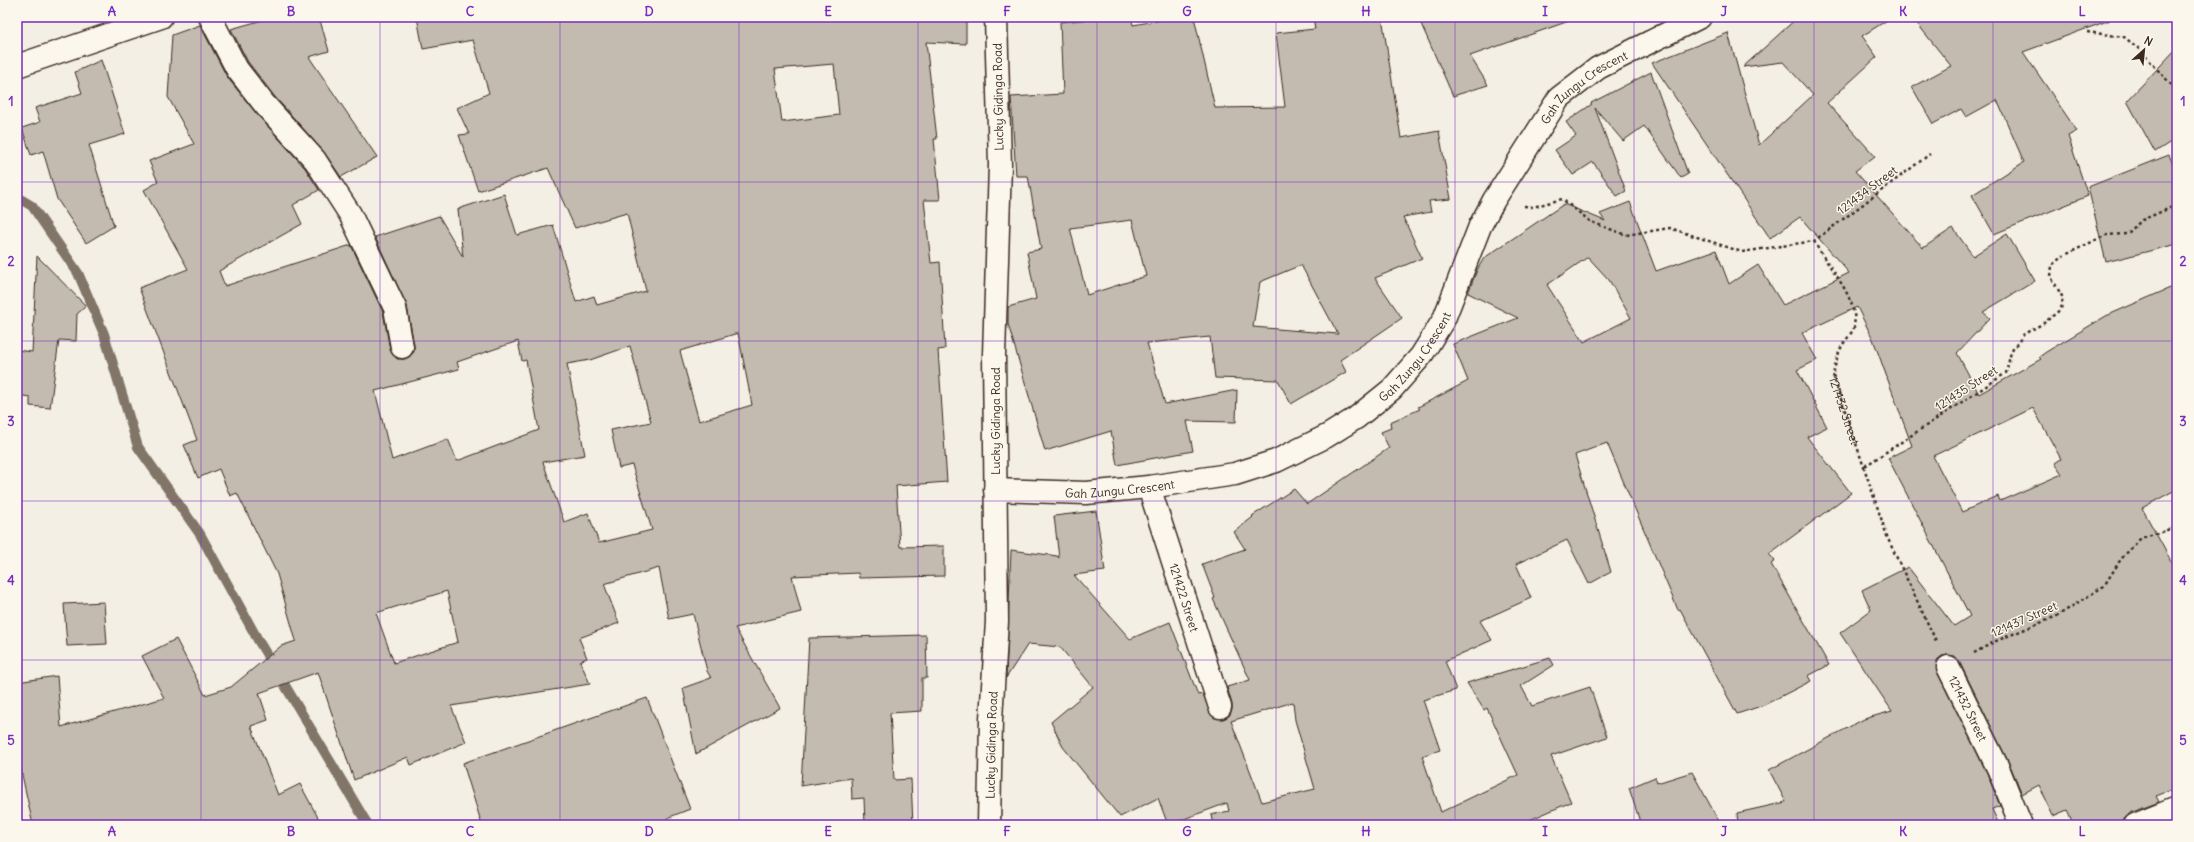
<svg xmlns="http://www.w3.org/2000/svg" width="2194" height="842" font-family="Delius,sans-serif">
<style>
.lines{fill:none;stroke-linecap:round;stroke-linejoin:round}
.stream{stroke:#817468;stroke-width:10}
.building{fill:#c3bbb0;stroke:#3b2a1e;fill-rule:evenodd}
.minor-casing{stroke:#3b2a1e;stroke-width:25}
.path{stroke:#3b2a1e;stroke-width:2.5;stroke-dasharray:3 3;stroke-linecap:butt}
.minor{stroke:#fbf7ec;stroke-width:22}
.grid{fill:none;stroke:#7b2cbf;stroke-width:1;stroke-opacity:0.55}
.labels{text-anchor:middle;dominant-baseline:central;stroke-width:3;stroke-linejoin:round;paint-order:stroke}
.street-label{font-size:12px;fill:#3b2a1e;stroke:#fbf7ec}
.neatline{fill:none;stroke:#7b2cbf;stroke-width:1.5}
.grid-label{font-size:13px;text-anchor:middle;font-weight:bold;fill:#7b2cbf}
</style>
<rect width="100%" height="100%" fill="#f3efe4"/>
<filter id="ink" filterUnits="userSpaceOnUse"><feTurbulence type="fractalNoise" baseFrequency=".025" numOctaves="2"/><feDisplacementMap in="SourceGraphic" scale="8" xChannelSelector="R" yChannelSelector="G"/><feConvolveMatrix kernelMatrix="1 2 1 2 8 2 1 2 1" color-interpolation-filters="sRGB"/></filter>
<g filter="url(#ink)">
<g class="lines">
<path class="stream" d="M17,197L32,206L78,273L104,334L138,447L200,534L258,640L368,825"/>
</g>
<path class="building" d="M273,17H319L329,51L309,57L377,157L341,177L324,152L275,97L248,62L231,29Z
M417,17H966V44L926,42L937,139H934L940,200H924L931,263L940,262L945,349L938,350L947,482L896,486L900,547L944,546V576L859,578L858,573L792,576L801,612L735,628L780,708L696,754L683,688L711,678L707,671L693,614L669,619L659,568L604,584L619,623L579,638L587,658L580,661L590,684L451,706L466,742L411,765L408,757L354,780L318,672L259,693L268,720L251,726L278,795L300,784L322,825H33L17,752V682L57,676L61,727L164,698L142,656L176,639L205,695L231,687L281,646L296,641L277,574L237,493L230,496L219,469L198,478L184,445L197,440L139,288L188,269L144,190L158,182L149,161L194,144L168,97L172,35L200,25L227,77L256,113L305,168L319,190L293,205L302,224L219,271L225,286L351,245L383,312L390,350L397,359H405L414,352V345L407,306L375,237L439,216L463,257L458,209L504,194L517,235L553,225L576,302L594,296L597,305L646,291L627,213L575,228L548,168L478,191L459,135L469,134L457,108L489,93L473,40L423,49ZM834,64L839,115L782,122L775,69ZM738,333L752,405L699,421L680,351ZM518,341L522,361L526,360L539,430L457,461L448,439L392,460L375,391L459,369L457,362ZM630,346L651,422L611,430L619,468L632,465L652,530L599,543L588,513L564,522L543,462L585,455L567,364L590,360ZM447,591L458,642L394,663L376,613Z
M1114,17H1131L1133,25L1178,17H1194L1215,108L1285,107L1276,33L1315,29L1313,17H1382L1401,138L1439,131L1451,199L1429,201L1431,212L1403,217L1422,258L1375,278L1402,318L1340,360L1346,372L1291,404L1278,380L1215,378L1210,337L1147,343L1165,404L1237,390L1236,422L1187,421L1193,451L1117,465L1111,431L1045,451L1008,324V307L1036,299L1027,252L1041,249L1028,176H1016L1011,97L1063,94L1060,22ZM1132,220L1146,276L1087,295L1070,228ZM1301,265L1338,334L1253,327L1260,282Z
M1418,17H1569V21L1470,56L1488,85L1453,96Z
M1798,17H1892L1862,36L1877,57L1827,103L1875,156L1855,171L1923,248L1953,228L1973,256L2007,234L2035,281L1983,312L1990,318L1957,353L1979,394L2041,359L2039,357L2046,352L2106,316L2177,285V489L2142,508L2177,572V788L2156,796L2159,802L2130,813L2119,825H2073L2067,810L2053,816L2039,785L2022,794L2009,763L1959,661L1955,656L1948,655L1942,656L1937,660V672L1987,773L2000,806L1992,809L1999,825H1738L1737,813L1786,802L1769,770L1864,719L1892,711L1840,633L1871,610L1862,590L1908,567L1954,626L1970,616L1888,458L1912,446L1873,339L1857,307L1802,333L1817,360L1797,370L1827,427L1807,437L1851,493L1769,554L1775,561L1771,564L1829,665L1808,676L1811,681L1764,705L1737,714L1680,609L1678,610L1607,443L1575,455L1611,572L1589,584L1567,540L1516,564L1531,598L1480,621L1492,640L1445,661L1456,690L1423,700L1440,750L1422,756L1441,812L1518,775L1487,708L1484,710L1467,683L1550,658L1554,665L1521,686L1532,706L1590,687L1607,737L1551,756L1571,802L1518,825H1213L1211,815L1229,811L1227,803L1168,825L1158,798L1120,817L1063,747L1051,722L1093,687L1060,647L1028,644L1006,678L1011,550L1057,556L1059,558L1054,516L1096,511L1105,571L1074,575L1130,639L1170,622L1198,695L1203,694L1212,716L1223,719L1229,716L1232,710V704L1227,687L1250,680L1213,599L1215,598L1202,564L1245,549L1234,532L1253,517L1252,516L1294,489L1307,504L1389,448L1381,432L1391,428L1390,422L1420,409L1418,407L1468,381L1453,344L1518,318L1468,293L1477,270L1484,258L1564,204L1605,221L1600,214L1630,202L1656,271L1716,250L1729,284L1758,265L1783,305L1849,273L1800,217L1770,238L1652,63L1728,33L1759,145L1813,95L1783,62L1743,67ZM1588,257L1609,280L1631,318L1584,342L1547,285ZM2033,408L2061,459L2055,463L2062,474L2000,501L1998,496L1962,512L1933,456ZM1293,702L1295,720L1315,789L1262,802L1231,721Z
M1912,17H2110V20L2023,52L2077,131L2068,136L2088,196L1994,234L1972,195L2024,162L1997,100L1966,117L1961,109L1933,124L1912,87L1951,66Z
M2177,48V138L2155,152L2127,101Z
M101,60L125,134L89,145L114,226L86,243L57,199L43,151L31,155L22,128L40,122L35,108L82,93L75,72Z
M1651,72L1688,174L1681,178L1644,126L1623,141L1595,108L1626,191L1617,196L1593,162L1573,175L1555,150L1576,136L1566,122L1592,104L1591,103Z
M2169,155L2177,173V244L2106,262L2088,187Z
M37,256L86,306L77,314L76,341L59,340L50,408L30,406V397L17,395V350L32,352Z
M104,602L107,644L67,646L64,604Z
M926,635L927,678H922V711L890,713L894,780L911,779L913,825H865L864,798L852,799L851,778L801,786L809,638Z
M647,698L690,809L667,818L670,825H482L463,763Z
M1692,772L1721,825H1641L1629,788L1655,777L1657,783Z"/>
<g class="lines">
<defs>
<g id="minor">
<path d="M210,17L237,69L265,105L315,160L350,214L395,308L402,347"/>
<path d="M17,66L161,17"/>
<path id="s2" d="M1149,487L1220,707"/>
<path id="s3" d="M995,490L1086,493L1149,487L1235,474L1276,461L1327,436L1356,418L1392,389L1421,356L1444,319L1480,226L1494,200L1559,98L1598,68L1700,17"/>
<path id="s4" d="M1948,667L1998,768L2021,825"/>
<path id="s5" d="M989,825L991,719L997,621L994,355L1000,165L996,17"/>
<path d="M2135,825L2177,808"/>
</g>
</defs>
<use href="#minor" class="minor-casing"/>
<g class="path">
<path d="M2087,32L2124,37L2138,48L2177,91"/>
<path d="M1524,206L1533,207L1562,199L1591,222L1626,235L1670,228L1742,252L1814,241L1930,154"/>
<path id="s1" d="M1814,241C1827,267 1859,297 1854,327C1852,334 1844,341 1841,348C1837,356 1835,366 1833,375L1888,539L1936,641"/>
<path d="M1865,466L2006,373L2011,352L2024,334L2044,323L2061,309L2063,298L2051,277L2052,265L2063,256L2106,235L2127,234L2142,220L2177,205"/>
<path d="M1974,653L1996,641L2057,616L2104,586L2121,559L2141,538L2177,527"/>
</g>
<use href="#minor" class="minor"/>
</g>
</g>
<path class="grid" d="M201,17V825M380,17V825M560,17V825M739,17V825M918,17V825M1097,17V825M1276,17V825M1455,17V825M1634,17V825M1814,17V825M1993,17V825M17,182H2177M17,341H2177M17,501H2177M17,660H2177"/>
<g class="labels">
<g class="street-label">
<text stroke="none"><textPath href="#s3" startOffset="785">Gah Zungu Crescent</textPath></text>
<text transform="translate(998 97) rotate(-91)">Lucky Gidinga Road</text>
<text transform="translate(1867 190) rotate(-37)">121434 Street</text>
<text stroke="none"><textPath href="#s3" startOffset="461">Gah Zungu Crescent</textPath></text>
<text transform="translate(1966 388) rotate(-33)">121435 Street</text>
<text stroke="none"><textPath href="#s1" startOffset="187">121432 Street</textPath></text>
<text transform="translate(995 421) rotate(-90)">Lucky Gidinga Road</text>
<text stroke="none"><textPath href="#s3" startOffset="125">Gah Zungu Crescent</textPath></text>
<text stroke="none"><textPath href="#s2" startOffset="116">121422 Street</textPath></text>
<text transform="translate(2024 619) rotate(-24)">121437 Street</text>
<text stroke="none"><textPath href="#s4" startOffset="46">121432 Street</textPath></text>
<text stroke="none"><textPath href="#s5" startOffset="80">Lucky Gidinga Road</textPath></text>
</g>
</g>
<rect width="2194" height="842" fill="none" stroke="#fbf7ec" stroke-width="44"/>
<g transform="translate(2144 50) rotate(27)" stroke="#fbf7ec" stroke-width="3" paint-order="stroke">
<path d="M0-3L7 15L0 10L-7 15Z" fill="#3b2a1e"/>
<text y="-6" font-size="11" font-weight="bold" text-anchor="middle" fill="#3b2a1e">N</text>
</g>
<rect x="22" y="22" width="2150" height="798" class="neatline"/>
<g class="grid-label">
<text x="112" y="16">A</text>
<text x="291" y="16">B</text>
<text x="470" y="16">C</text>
<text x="649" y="16">D</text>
<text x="828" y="16">E</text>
<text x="1007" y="16">F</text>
<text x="1187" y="16">G</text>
<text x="1366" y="16">H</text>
<text x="1545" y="16">I</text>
<text x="1724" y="16">J</text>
<text x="1903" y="16">K</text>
<text x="2082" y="16">L</text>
<text x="11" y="106">1</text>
<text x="2183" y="106">1</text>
<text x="11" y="266">2</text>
<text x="2183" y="266">2</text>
<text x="11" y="426">3</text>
<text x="2183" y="426">3</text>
<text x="11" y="585">4</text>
<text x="2183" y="585">4</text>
<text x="11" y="745">5</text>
<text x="2183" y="745">5</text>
<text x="112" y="836">A</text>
<text x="291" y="836">B</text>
<text x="470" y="836">C</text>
<text x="649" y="836">D</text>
<text x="828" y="836">E</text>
<text x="1007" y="836">F</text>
<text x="1187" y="836">G</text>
<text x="1366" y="836">H</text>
<text x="1545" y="836">I</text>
<text x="1724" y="836">J</text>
<text x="1903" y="836">K</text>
<text x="2082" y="836">L</text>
</g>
</svg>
